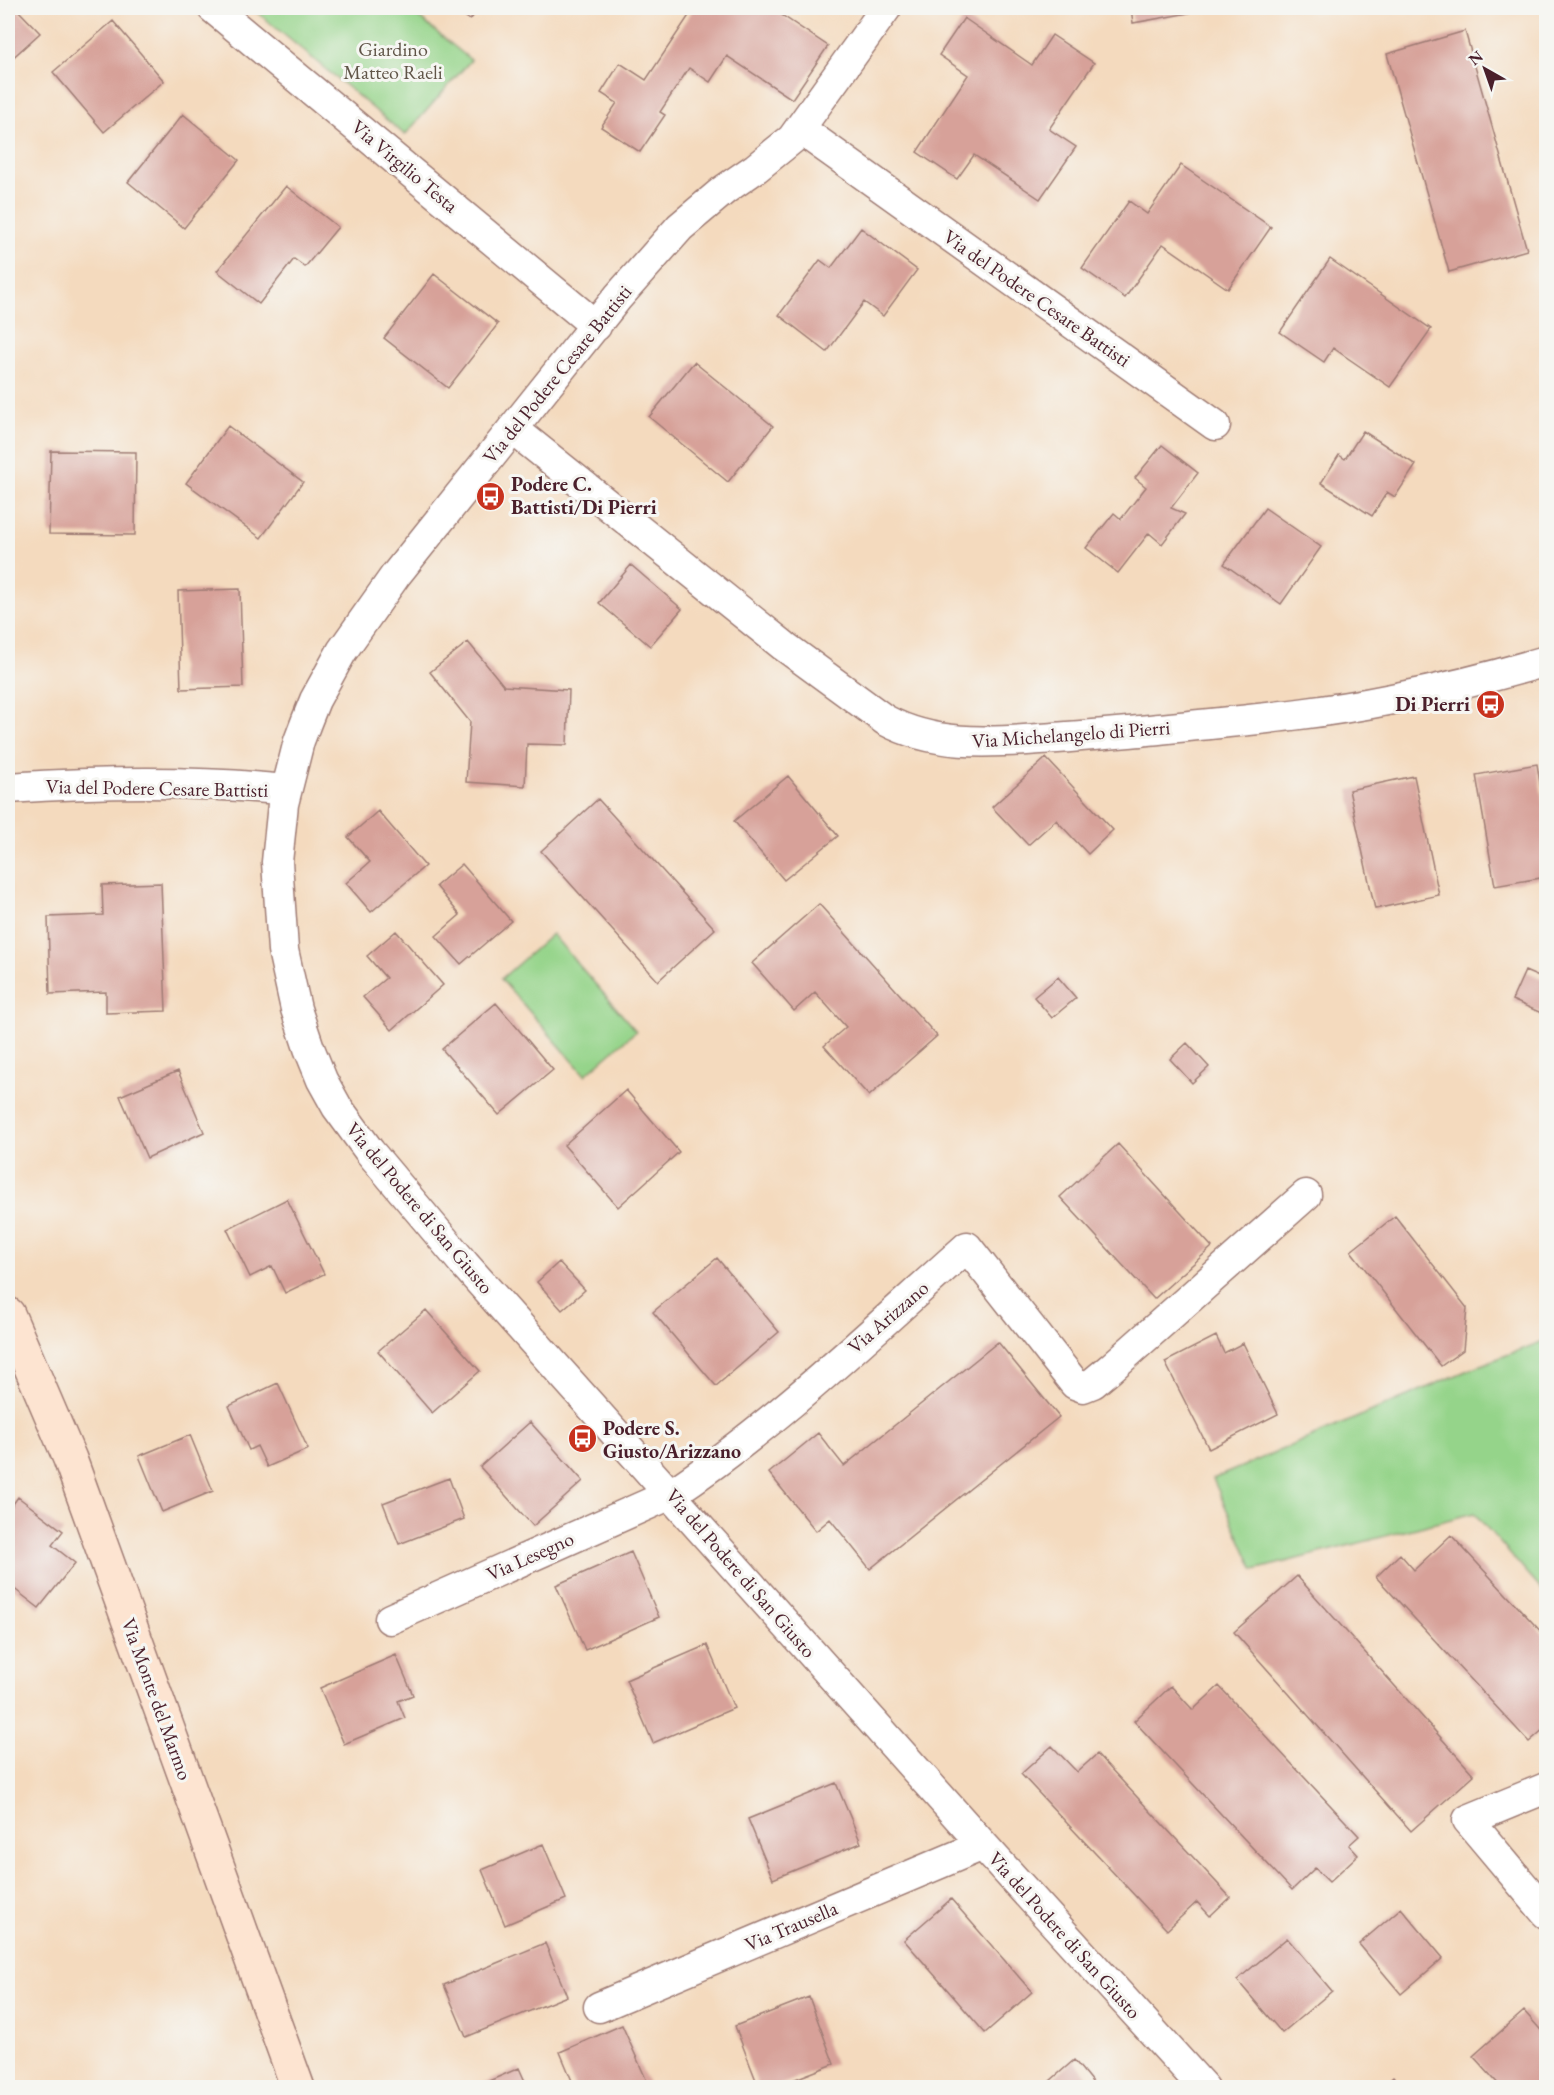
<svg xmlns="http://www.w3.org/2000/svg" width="1554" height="2095" font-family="'EB Garamond',serif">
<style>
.green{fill:#95d48a;stroke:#707a5a;stroke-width:1.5}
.building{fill:#d7a199}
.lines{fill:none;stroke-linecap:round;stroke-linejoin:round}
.street-casing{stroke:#9f7c74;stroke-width:33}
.secondary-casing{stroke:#9f7c74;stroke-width:36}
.street{stroke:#fff;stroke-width:30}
.secondary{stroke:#fde4d1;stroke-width:33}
.labels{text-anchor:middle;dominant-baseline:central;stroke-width:6;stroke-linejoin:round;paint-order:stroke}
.park-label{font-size:20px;fill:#605548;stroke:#f6f6f2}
.street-label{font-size:20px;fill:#4a1f2b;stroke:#f6f6f2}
.poi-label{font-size:20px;font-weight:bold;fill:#4a1f2b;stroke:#f6f6f2;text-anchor:start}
</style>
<rect width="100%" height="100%" fill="#f6f6f2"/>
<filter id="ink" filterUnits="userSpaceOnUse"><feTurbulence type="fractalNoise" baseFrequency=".0167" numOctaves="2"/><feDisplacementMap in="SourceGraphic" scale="12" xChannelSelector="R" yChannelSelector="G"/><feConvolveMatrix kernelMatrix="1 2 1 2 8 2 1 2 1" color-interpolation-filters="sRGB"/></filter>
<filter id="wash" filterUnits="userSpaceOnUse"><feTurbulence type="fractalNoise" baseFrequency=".008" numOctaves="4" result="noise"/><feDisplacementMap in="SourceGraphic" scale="24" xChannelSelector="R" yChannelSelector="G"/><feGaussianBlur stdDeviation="1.35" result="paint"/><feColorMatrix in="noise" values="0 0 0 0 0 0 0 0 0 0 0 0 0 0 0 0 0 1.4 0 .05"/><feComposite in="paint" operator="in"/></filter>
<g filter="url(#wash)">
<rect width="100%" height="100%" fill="#f4dabe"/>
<path class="green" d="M252,8H407L471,60L405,135Z
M552,934L636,1031L585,1075L501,979Z
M1546,1340V1595L1474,1513L1254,1570L1213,1479L1473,1368Z"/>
<g id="blocks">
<path class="building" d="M8,8H16L40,33L8,62Z
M453,8H480L470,20Z
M694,8H771L828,46L792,99L727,56L710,82L689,68L660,112L665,115L640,152L601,127L617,103L601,93L620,63L646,80Z
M1131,8H1188L1189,13L1133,23Z
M964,18L1032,65L1052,35L1094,63L1049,129L1076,147L1040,199L974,155L957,179L917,152L968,75L939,55Z
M113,21L164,81L104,132L53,72Z
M1465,31L1527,250L1449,272L1387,54Z
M183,114L239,160L184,228L128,182Z
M1181,165L1271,227L1228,289L1163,244L1125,298L1082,268L1129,201L1147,214Z
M286,186L338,227L305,267L294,259L259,304L217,271Z
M861,228L917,270L883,316L864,302L827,352L779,315L820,260L831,268Z
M1330,259L1431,329L1390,387L1333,348L1324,362L1280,332Z
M434,274L498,324L448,388L384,338Z
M694,362L773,426L728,482L649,417Z
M228,426L303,482L261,538L186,483Z
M1363,431L1416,465L1395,497L1387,492L1372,516L1321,483L1339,455L1345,459Z
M1162,445L1198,473L1171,508L1185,514L1162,544L1149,533L1118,573L1086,548L1114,513L1121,519L1146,487L1135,478Z
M51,451L136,452L135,535L49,534Z
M1265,508L1321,547L1281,604L1224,564Z
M631,565L682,609L650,646L599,603Z
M240,589L243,687L181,689L178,591Z
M468,642L504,686L569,690L567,745L527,744L525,786L466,782L470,722L430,672Z
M1046,758L1113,830L1088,854L1056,820L1028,845L992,807Z
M1537,764L1546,822V877L1495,886L1476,775Z
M788,776L838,836L784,880L734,821Z
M1414,776L1439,895L1375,909L1349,790Z
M598,799L715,929L658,981L541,851Z
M378,811L425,866L371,912L346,883L370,862L348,837Z
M462,864L511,921L461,964L436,936L460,915L436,886Z
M161,883L166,1011L106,1013V992L50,994L48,917L103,915L102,885Z
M819,904L937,1036L869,1096L824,1046L846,1027L815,992L794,1011L752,963Z
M396,931L443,985L392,1030L363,997L386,978L367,956Z
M1525,971L1546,980V1015L1512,1000Z
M1058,977L1076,998L1052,1018L1034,997Z
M496,1003L553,1070L499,1115L442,1049Z
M1187,1043L1209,1067L1192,1083L1170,1059Z
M178,1071L204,1132L147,1158L120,1096Z
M626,1090L679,1152L618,1207L564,1145Z
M1118,1144L1212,1247L1154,1299L1060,1197Z
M287,1199L324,1274L285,1293L272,1266L250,1277L227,1229Z
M1395,1216L1467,1308L1463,1350L1441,1366L1351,1251Z
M717,1258L779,1332L716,1386L653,1312Z
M559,1262L585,1290L562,1310L537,1282Z
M426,1310L480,1371L432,1413L378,1351Z
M1216,1336L1224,1353L1243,1343L1278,1414L1209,1449L1165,1362Z
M998,1342L1059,1417L870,1569L830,1519L816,1531L769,1473L818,1433L844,1466Z
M278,1383L308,1449L267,1467L257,1446L249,1450L229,1406Z
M530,1422L583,1481L533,1526L480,1467Z
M190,1435L213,1491L162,1512L139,1456Z
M449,1478L464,1519L399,1544L383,1503Z
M18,1497L63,1531L52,1545L75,1563L39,1608L8,1584V1511Z
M1451,1535L1546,1637V1727L1529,1742L1376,1577L1400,1554L1414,1570Z
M631,1552L659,1617L585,1650L556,1585Z
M1297,1576L1474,1775L1411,1831L1234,1632Z
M707,1645L734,1708L653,1743L626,1680Z
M396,1655L413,1695L398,1701L405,1718L344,1744L320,1688Z
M1171,1686L1193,1710L1219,1686L1359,1836L1349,1845L1358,1855L1329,1882L1315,1868L1292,1890L1134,1721Z
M1052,1746L1077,1772L1097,1754L1230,1897L1210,1916L1197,1902L1167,1930L1021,1774Z
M836,1783L861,1843L773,1879L748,1819Z
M543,1844L566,1899L505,1925L482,1870Z
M951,1899L1032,1992L985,2033L904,1940Z
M1401,1908L1443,1958L1401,1994L1359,1944Z
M1287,1938L1332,1991L1282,2033L1237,1980Z
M545,1943L567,1996L466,2037L444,1985Z
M809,1997L834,2064L772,2088H759L735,2026Z
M1524,2011L1546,2036V2088H1502L1473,2056Z
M622,2025L650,2088H575L560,2052Z
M1074,2060L1097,2088H1042Z
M519,2068L528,2088H473Z
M1393,2077L1402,2088H1381Z"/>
</g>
</g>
<g filter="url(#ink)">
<use href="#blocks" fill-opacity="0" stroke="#9f7c74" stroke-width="1.5"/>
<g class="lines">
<defs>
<path id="street" d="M213,8L596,326
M886,8L792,139L756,168L724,190L680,227L618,297L395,576L342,651L315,700L307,720L299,741L283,804L277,862L283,950L296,1009L309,1048L322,1080L337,1107L370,1152L465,1265L983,1845L1204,2088
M800,129L1215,425
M513,429L784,646L885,720C933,746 987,743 1040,739C1073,737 1106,734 1140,731C1224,722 1309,716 1392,699C1444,689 1495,676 1546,661
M8,788C99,782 195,780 286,790
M390,1619L671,1494C778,1423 871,1332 967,1247L1075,1384L1083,1387L1093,1383L1111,1368L1306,1195
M1546,1788L1468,1820L1546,1913
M599,2007L983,1845"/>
<path id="secondary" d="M8,1314L70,1459L298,2088"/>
</defs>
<use href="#street" class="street-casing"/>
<use href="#secondary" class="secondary-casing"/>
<use href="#street" class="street"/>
<use href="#secondary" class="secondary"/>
</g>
</g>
<defs>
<symbol id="bus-disc" viewBox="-11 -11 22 22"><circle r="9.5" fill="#c8321e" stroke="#f6f6f2"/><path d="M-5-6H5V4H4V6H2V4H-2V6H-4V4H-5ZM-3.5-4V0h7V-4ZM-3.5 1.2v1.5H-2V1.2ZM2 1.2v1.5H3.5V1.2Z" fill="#fff"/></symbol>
</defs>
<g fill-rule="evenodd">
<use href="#bus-disc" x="474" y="480" width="33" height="33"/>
<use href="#bus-disc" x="1474" y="688" width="33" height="33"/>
<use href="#bus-disc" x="566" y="1422" width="33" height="33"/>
</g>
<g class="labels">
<g class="park-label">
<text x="393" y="49">Giardino<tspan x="393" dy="23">Matteo Raeli</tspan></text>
</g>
<g class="street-label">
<text transform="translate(405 166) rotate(40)">Via Virgilio Testa</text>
<text transform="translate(1037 298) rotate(35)">Via del Podere Cesare Battisti</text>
<text transform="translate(557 374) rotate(-51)">Via del Podere Cesare Battisti</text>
<text transform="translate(1071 734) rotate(-4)">Via Michelangelo di Pierri</text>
<text transform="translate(157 788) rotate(1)">Via del Podere Cesare Battisti</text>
<text transform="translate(420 1208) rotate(50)">Via del Podere di San Giusto</text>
<text transform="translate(888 1317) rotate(-41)">Via Arizzano</text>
<text transform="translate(530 1556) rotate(-24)">Via Lesegno</text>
<text transform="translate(741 1573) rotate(49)">Via del Podere di San Giusto</text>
<text transform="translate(157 1699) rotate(70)">Via Monte del Marmo</text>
<text transform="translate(791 1926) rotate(-23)">Via Trausella</text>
<text transform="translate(1065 1935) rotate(48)">Via del Podere di San Giusto</text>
</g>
<g class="poi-label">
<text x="511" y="484">Podere C.<tspan x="511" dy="23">Battisti/Di Pierri</tspan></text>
<text x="1470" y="704" text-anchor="end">Di Pierri</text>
<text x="603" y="1428">Podere S.<tspan x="603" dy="23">Giusto/Arizzano</tspan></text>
</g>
</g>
<rect width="1554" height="2095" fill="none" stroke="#f6f6f2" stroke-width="30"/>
<g transform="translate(1485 69) rotate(320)" stroke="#f6f6f2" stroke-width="4.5" paint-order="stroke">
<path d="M0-4.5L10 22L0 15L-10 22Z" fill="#4a1f2b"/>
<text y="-9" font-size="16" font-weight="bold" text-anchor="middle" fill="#4a1f2b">N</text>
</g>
</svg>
